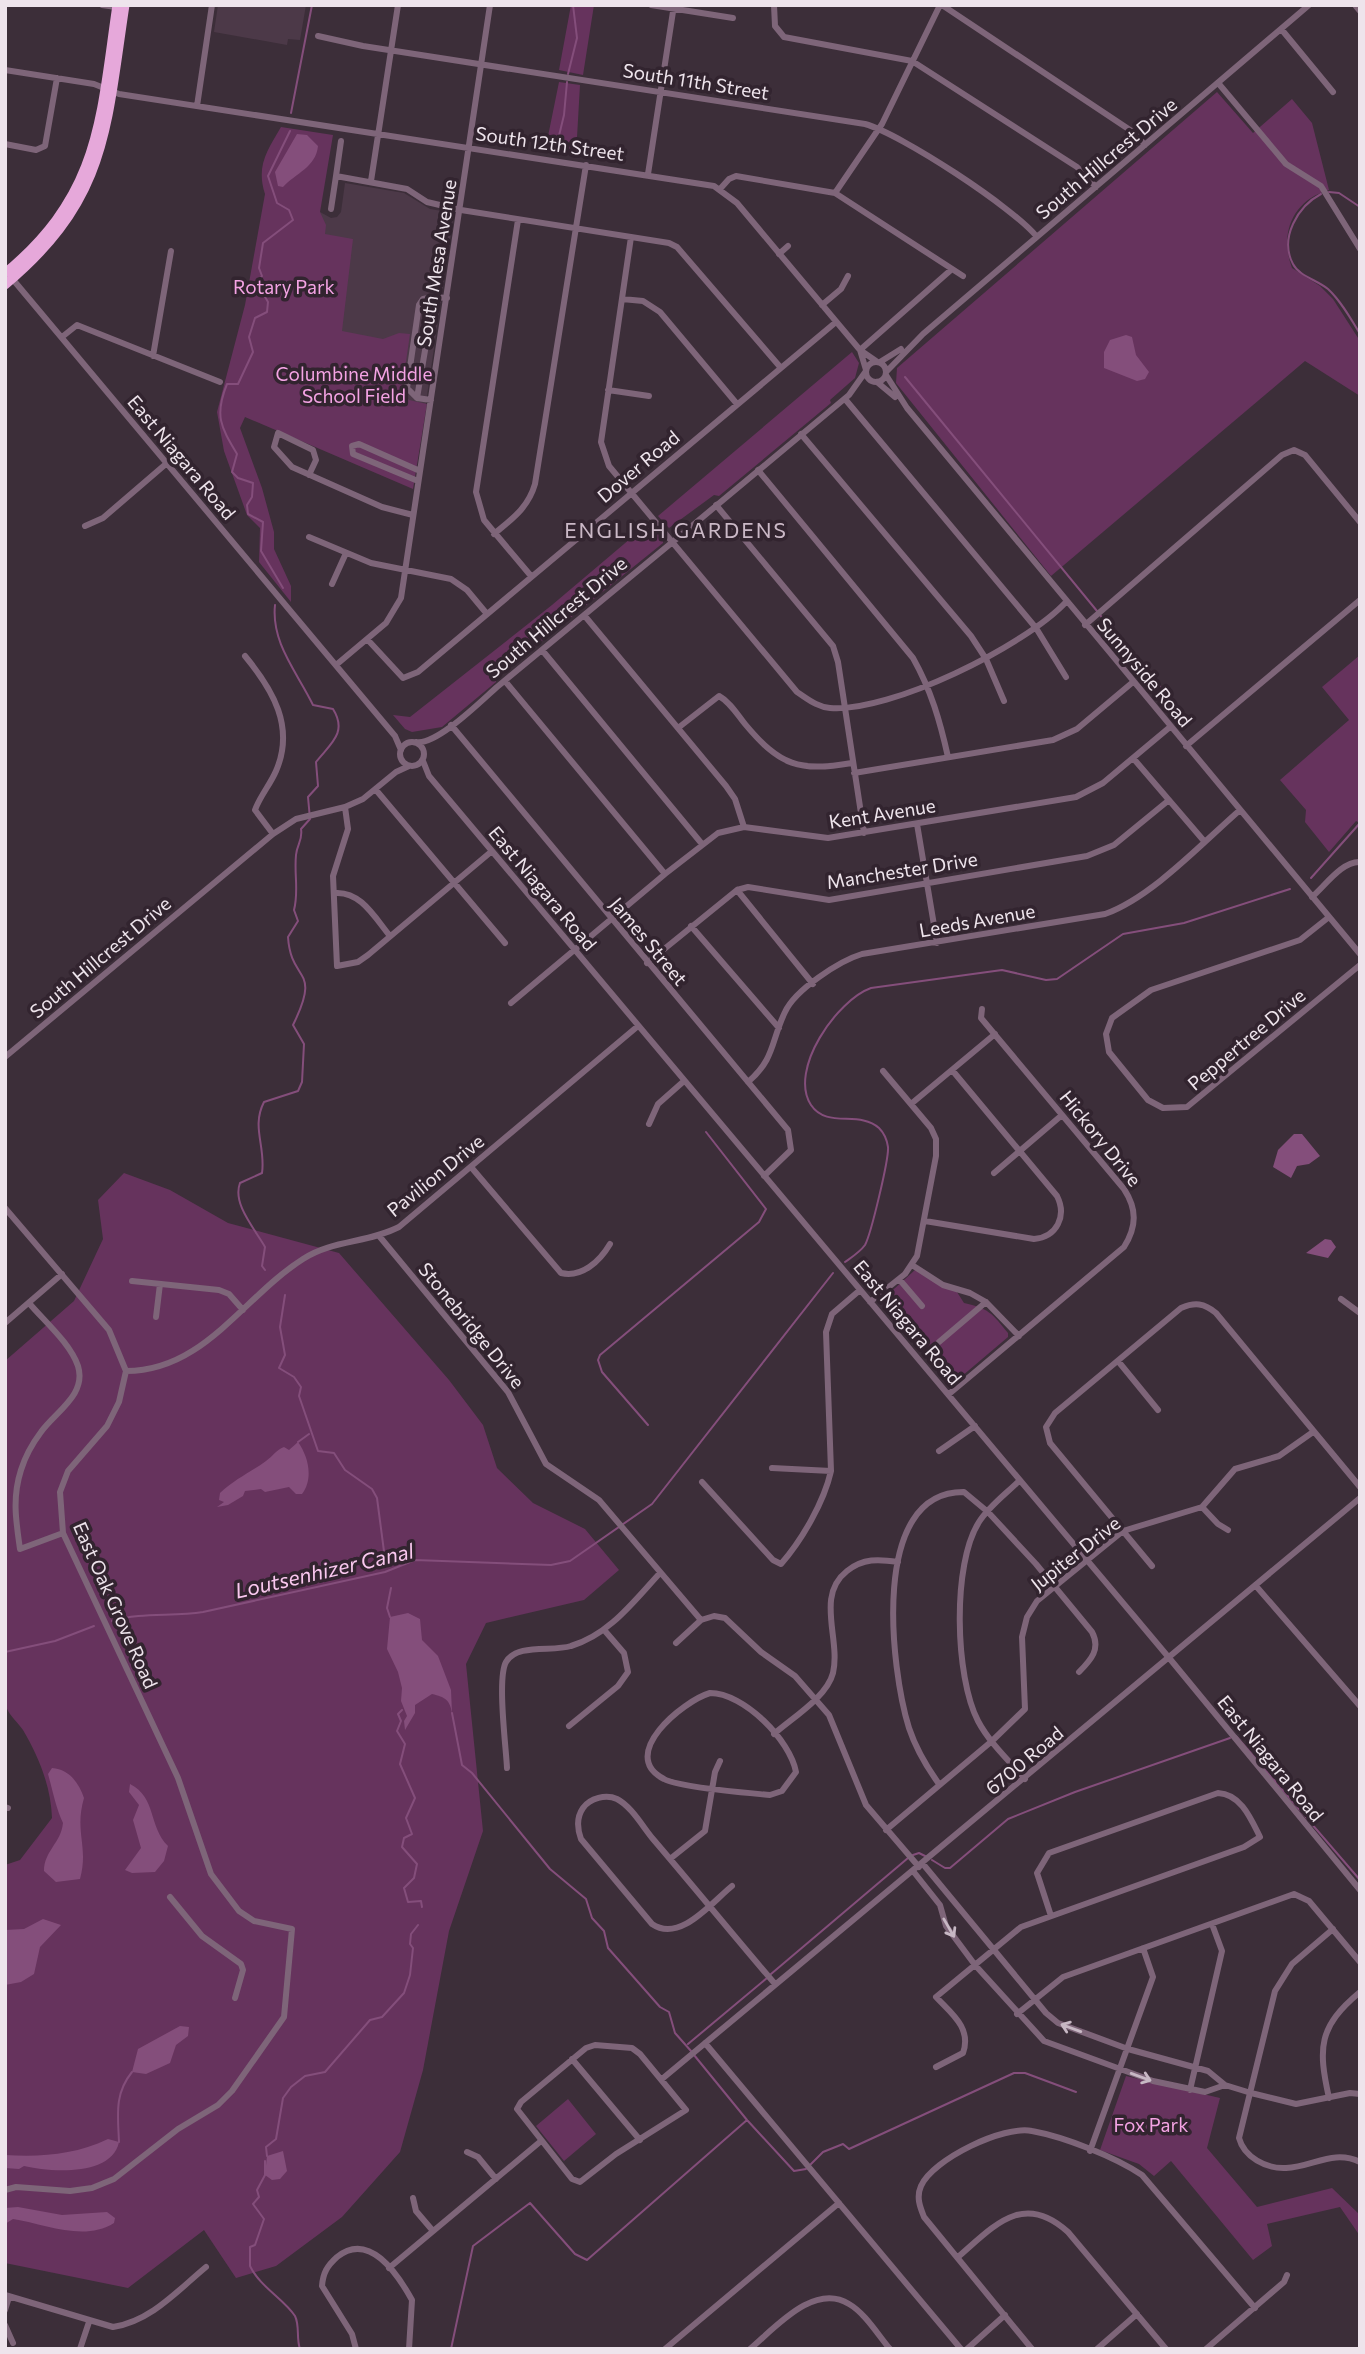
<svg xmlns="http://www.w3.org/2000/svg" width="1365" height="2354" font-family="Commissioner,sans-serif">
<style>
.built{fill:#4c3948}
.green{fill:#66335d}
.water{fill:#844e7b}
.lines{fill:none;stroke-linecap:round;stroke-linejoin:round}
.stream{stroke:#844e7b;stroke-width:2}
.minor{stroke:#7e6579;stroke-width:6}
.highway{stroke:#e6a8da;stroke-width:9}
.oneway{stroke:#c7b8c4}
.labels{text-anchor:middle;dominant-baseline:central;stroke-width:7;stroke-linejoin:round;paint-order:stroke}
.street-label{font-size:19px;fill:#eee4ec;stroke:#32242f}
.park-label{font-size:19px;fill:#f4a3e4;stroke:#32242f}
.neighbourhood-label{font-size:21px;letter-spacing:2px;fill:#cab8c6;stroke:#32242f}
.water-label{font-size:21px;font-style:italic;fill:#fac8ef;stroke:#32242f}
</style>
<rect width="100%" height="100%" fill="#3c2e39"/>
<path class="built" d="M218,5H306L300,40L288,39L287,45L214,32Z
M345,183L404,193L430,209L454,213L417,463L277,329L320,212L331,218L337,217L341,212Z"/>
<path class="green" d="M571,5H594L583,75L559,70Z
M559,82L580,85L576,155L545,151Z
M1217,92L1253,133L1292,99L1312,123L1329,190C1293,200 1279,233 1292,268L1320,286L1333,299L1360,341V396L1305,361L1051,576L896,383L897,368Z
M281,127L333,135L320,212L326,225L325,234L353,239L342,331L383,339L399,333L410,334L402,389L409,400L427,404L413,489L245,417L240,428L262,488L274,532V549L291,586V602L259,562L260,528L247,515L224,451L217,412L245,305L265,194C256,166 267,151 281,127Z
M852,352L859,363L855,378L830,400L831,403L719,496L714,495L669,528L658,516Z
M650,522L663,537V543L496,678V682L442,727L412,732L405,729L393,715L410,717L552,605Z
M1360,655V823L1356,821L1329,852L1305,822L1306,810L1280,780L1349,720L1322,687Z
M124,1173L170,1190L228,1223L339,1253L449,1380L483,1425L497,1468L533,1503L585,1529L619,1570L584,1600L486,1623L466,1664L483,1831L449,1931L423,2070L400,2152L342,2217L276,2266L236,2278L204,2230L128,2288L5,2263V1865L20,1860L52,1818C51,1787 39,1757 23,1730C16,1720 8,1715 5,1703V1361L74,1301L103,1239L98,1200Z
M915,1270L957,1292L964,1303C988,1308 992,1313 1008,1333V1337L955,1382L884,1298Z
M1126,2076L1220,2098L1207,2148L1257,2207L1332,2188L1360,2215V2236L1340,2207L1267,2224L1272,2246L1253,2260L1171,2161L1154,2176L1139,2164L1100,2150Z
M568,2099L596,2134L564,2161L536,2126Z"/>
<path class="water" d="M297,134L307,135L318,146C316,167 296,173 283,187L278,186L275,172Z
M1126,335L1132,337L1136,355L1149,372L1145,379L1137,381L1104,368V352L1110,340Z
M1294,1134H1302L1320,1156L1309,1164L1297,1166L1291,1178L1273,1167L1278,1150Z
M1325,1239L1331,1240L1336,1247L1328,1258L1306,1253Z
M298,1442C308,1456 314,1478 302,1494H296L289,1487L265,1492L261,1489L245,1491L243,1496L228,1505L217,1507L224,1502L219,1500L220,1493C235,1479 251,1472 266,1461C273,1456 276,1450 284,1447L289,1450Z
M408,1613L420,1619L422,1640L438,1656L451,1690L452,1713C450,1700 445,1697 432,1694L415,1705V1713L405,1730L404,1721L407,1716L401,1701L402,1688L398,1672L387,1649L390,1617Z
M52,1768C69,1769 79,1783 84,1798C74,1832 89,1846 80,1879L56,1882L44,1871C44,1851 61,1843 63,1823C56,1808 53,1792 48,1774Z
M130,1784C157,1798 148,1826 168,1846L164,1861L155,1872L132,1873L125,1870L141,1848L133,1820L139,1805L129,1792Z
M43,1919L61,1925L40,1947L34,1974L21,1982L5,1985V1930L24,1929Z
M180,2026L189,2027L188,2036L176,2045L170,2063L146,2074L132,2072L138,2049Z
M108,2139L119,2142C112,2177 49,2172 24,2166L19,2169L5,2168V2155C42,2157 74,2155 108,2139Z
M283,2151L287,2171L280,2179L272,2180L265,2175L267,2156Z
M18,2207L62,2215L107,2212L115,2218L114,2223C84,2242 45,2224 13,2219L5,2224V2208Z"/>
<g class="lines">
<path class="stream" d="M568,74L577,38L573,5
M291,113L312,5
M557,144L564,115L567,82
M1329,192L1339,193L1360,207
M1321,194C1298,206 1279,238 1293,264C1299,276 1317,280 1328,289C1341,301 1351,319 1360,334
M905,377L1097,611
M1360,398V419
M283,588L261,551L263,522L248,514L247,505L252,497L253,483L238,478L232,472L237,454C221,427 214,416 227,384H238L253,352L249,337L255,318L267,312L268,302L257,283L262,276L259,268L263,243L293,220L289,210L277,203L268,176L290,131
M1100,615L1167,695
M1311,878L1360,823
M845,1262C852,1257 860,1252 865,1245C871,1234 889,1159 888,1147C887,1140 884,1133 879,1128C859,1110 827,1129 811,1105C788,1070 837,1000 871,988L1002,970L1046,980L1057,979L1123,934L1184,923L1290,889
M265,1270L262,1266L265,1247C255,1229 232,1204 240,1183L262,1173C266,1147 251,1127 264,1102L298,1091L302,1082L304,1044L293,1025C322,966 291,984 288,937L298,921L294,910C299,891 294,875 296,855C297,844 303,840 301,829L310,819L308,797L318,786L316,762C330,744 348,733 333,709L313,705C297,672 271,643 275,605
M285,1295L280,1327L285,1355L279,1368L294,1377L301,1387L299,1396L318,1451L334,1453L345,1470L372,1489L377,1498L385,1559
M648,1425L602,1372L598,1360L600,1355L759,1222L766,1209L706,1132
M298,1442L309,1434
M390,1617L387,1608L391,1588
M112,1621C142,1612 172,1617 203,1612L385,1572L415,1560L551,1565L570,1561L652,1504L833,1273
M5,1652L55,1641L94,1626
M402,1710L398,1714L401,1721L397,1731L405,1744L400,1764L415,1798L406,1818L412,1834L404,1838L402,1847L417,1864L414,1878L404,1888L408,1902L421,1901L422,1907
M452,1713L462,1765L472,1773L550,1869L586,1899L592,1918L604,1931L608,1948L660,2007L669,2012L675,2033L691,2051
M1236,1736L1360,1880
M913,1855L919,1853L927,1857
M932,1860L945,1868H950L1008,1819L1075,1792L1230,1738
M771,1974L908,1858
M688,2044L767,1978
M694,2055L747,2120L794,2171L806,2169
M119,2142C118,2116 114,2094 132,2072
M267,2156L266,2147L276,2139L283,2098L291,2087L305,2076L325,2072L370,2020L382,2017L404,1993L410,1975L413,1948L410,1944L411,1934L418,1925
M265,2161V2175L257,2190L259,2197L253,2204L264,2219L255,2245L250,2247V2266C260,2287 284,2299 295,2316C300,2326 296,2338 300,2349
M810,2165L823,2152L843,2144L849,2149L1014,2073H1025L1076,2092
M451,2349L473,2246L530,2203L575,2254L587,2260L747,2120"/>
<path class="minor" d="M102,5L116,7
M651,5L733,18
M774,5L775,26L784,37L912,61L1077,167L1096,187
M942,5L1133,132L1145,145
M1355,5L1360,11
M1282,30L1333,92
M318,36L363,46L865,124C901,134 1014,208 1037,237
M5,70L94,84L119,94L714,186L737,203L860,350L876,361
M1219,84L1286,164L1321,186L1360,249
M197,106L212,5
M341,141L336,176L407,189L427,202L461,210L669,243L677,247L781,368
M5,144L36,150L45,146L57,78
M648,174L674,5
M371,181L398,5
M720,189L729,179L736,176L835,193L963,276
M835,193L882,124L940,5
M331,209L336,176
M518,220L476,492L484,520L531,576
M631,237L601,442L609,466L797,692C808,699 817,707 830,708C890,713 1025,646 1066,602
M779,254L788,246
M10,276L395,736L401,750
M622,299L643,301L660,312L737,404
M822,305L841,289L848,276
M62,337L77,325L220,382
M860,350L952,269
M860,350L866,370
M153,356L171,251
M866 372a10 10 0 1 1 20 0a10 10 0 1 1-20 0Z
M880,362L901,349
M887,371L923,334L1309,5
M886,375L907,408L1360,954
M877,382L895,397
M608,390L649,396
M417,398L407,388L419,305L423,299L434,297
M845,399L1036,628L1066,677
M431,400L417,398L434,297L447,298
M801,434L971,636L986,659L1004,701
M758,470L913,658C931,690 940,721 948,757
M309,475L316,460L313,450L278,433L274,447L292,467L382,507L413,515
M418,481L353,454L352,446L359,444L420,471
M716,505L833,646L838,662L864,833
M85,526L103,518L167,463
M494,534C512,519 528,508 535,484L586,165
M309,537L371,563L451,579L467,590L487,614
M332,584L346,553
M584,615L726,786L735,799L744,827
M1085,625L1282,455L1294,450L1305,455L1360,522
M367,639L403,678L418,672L836,322
M542,650L702,844
M245,656C273,690 295,727 276,771C270,785 260,796 255,810L273,834
M336,665L386,623L401,598L490,5
M505,681L665,874
M451,725L788,1130L791,1150L764,1176
M678,728L719,696C730,702 737,714 745,724C780,766 799,772 852,763
M400 754a12 12 0 1 1 24 0a12 12 0 1 1-24 0Z
M416,742C436,746 481,701 497,687C615,590 732,493 849,395L866,371
M1186,746L1360,600
M1133,758L1204,841
M423,761L429,776L1170,1659L1360,1890
M854,773L1053,740L1077,729L1133,682
M376,790L505,943
M345,807L348,829L333,876L337,966L358,962L368,955L492,851
M917,824L937,943
M737,890L813,984
M335,893C361,891 375,918 390,936
M1312,897C1325,886 1342,861 1360,862
M1329,917L1300,940L1151,990L1112,1018L1106,1034L1109,1052L1148,1100L1163,1108L1187,1107L1360,965
M691,926L779,1028
M647,963L737,890L748,887L829,900L1087,856L1114,845L1169,800
M511,1003L665,874L718,833L744,827L828,838L1076,797L1103,783L1170,727
M5,1057L273,834L296,819L345,807L363,799L396,772L409,766
M748,1082C775,1059 771,1041 785,1012C795,990 839,961 862,954L1105,914C1152,897 1201,844 1240,810
M911,1104L995,1034
M649,1124L658,1104L684,1081
M471,1167L561,1273C582,1278 600,1261 610,1244
M994,1173L1062,1115
M5,1208L109,1330L126,1371L119,1402L107,1426L68,1471L60,1492L63,1533L178,1778L211,1874L239,1911L254,1921L292,1929L284,2017L232,2091L218,2105L178,2129L114,2179L92,2188L70,2191L16,2187L5,2190
M925,1221L1034,1239C1057,1237 1067,1216 1057,1196L952,1070
M380,1237L508,1392L546,1464L599,1500L701,1620
M912,1265L943,1285L970,1293L986,1302L1019,1336
M899,1279L922,1306
M132,1281L219,1290L229,1294L243,1310
M1341,1299L1360,1313
M870,1302L905,1274L917,1256L936,1156V1139L931,1128L883,1071
M29,1303C45,1322 70,1343 78,1366C87,1395 55,1412 41,1432C32,1444 25,1457 21,1470C12,1498 16,1521 20,1549L63,1533
M156,1317L160,1284
M5,1323L62,1274
M939,1342L986,1302
M1118,1361L1158,1410
M126,1371C204,1371 243,1297 303,1259C332,1240 368,1243 399,1227L638,1026
M949,1394L1124,1247C1137,1226 1137,1209 1124,1189L981,1018L982,1009
M939,1451L975,1426
M772,1468L831,1471
M1020,1480C1007,1493 989,1506 979,1522C952,1564 955,1677 978,1721C989,1742 1009,1761 1025,1779
M702,1482L773,1560L781,1564C802,1540 824,1502 831,1471L826,1332L832,1314L860,1290
M1202,1507L1218,1524L1228,1530
M1152,1566L1050,1443L1046,1427L1055,1413L1181,1308C1195,1302 1204,1303 1216,1313L1360,1487
M1256,1586L1360,1706
M676,1643L701,1620L714,1616L725,1618L761,1652L795,1676L829,1715L866,1805L919,1867
M710,1693C744,1693 790,1740 796,1772L782,1791L770,1795C749,1793 680,1788 664,1779C617,1755 683,1701 710,1693Z
M569,1726L618,1686L628,1672L624,1653L605,1631
M774,1734C792,1718 827,1697 833,1673C841,1639 815,1596 847,1571C863,1558 879,1559 898,1562
M507,1768C506,1747 497,1678 506,1662C517,1643 552,1652 571,1646C609,1635 634,1601 660,1573
M939,1784C926,1766 916,1749 909,1728C891,1670 869,1491 964,1492L988,1512L1036,1564L1092,1632C1101,1649 1091,1660 1079,1672
M5,1807L8,1808
M886,1830L992,1741L1025,1709L1022,1637L1027,1617L1037,1601L1123,1531L1202,1507L1235,1469L1279,1456L1313,1432
M670,1859L705,1831L715,1772L720,1761
M923,1864L1046,2013L1058,2023L1128,2049L1208,2071L1225,2085L1251,2093L1296,2104L1350,2093L1360,2094
M913,1871L940,1905L946,1926L975,1965L1044,2041L1153,2081L1205,2092L1225,2085
M732,1886C711,1903 680,1943 652,1924L581,1839C577,1828 576,1818 583,1808C590,1798 606,1794 617,1799C631,1806 643,1827 653,1839C694,1887 734,1936 775,1984
M170,1897L202,1936L241,1964L243,1970L235,1998
M1333,1929L1292,1964L1275,1991L1239,2138C1244,2157 1266,2169 1286,2168C1313,2167 1333,2149 1360,2162
M1017,2014L1063,1977L1294,1894L1309,1901L1360,1962
M705,2043L961,2349
M595,2045L632,2048L640,2054L686,2110L616,2154L580,2182L572,2179L517,2109L521,2102L586,2048Z
M572,2059L640,2140
M936,2067L963,2053C972,2028 951,2013 936,1997L1021,1927L1244,1847L1260,1837C1251,1819 1241,1794 1218,1793L1049,1853L1037,1873L1051,1916
M662,2079L1360,1498
M1190,2090L1222,1951L1212,1924
M1329,2098C1318,2048 1318,2027 1360,1992
M1090,2151L1153,1977L1143,1948
M467,2152L478,2157L496,2179
M413,2198L416,2211L433,2231
M958,2257C994,2226 1023,2191 1068,2232L1166,2349
M389,2268L541,2141
M5,2295L113,2327C151,2321 177,2291 206,2267
M5,2310L9,2297
M5,2325L13,2343
M80,2349L89,2322
M356,2349L352,2334L322,2286C323,2273 327,2266 337,2257C369,2231 397,2273 412,2300L409,2349
M665,2349L839,2203
M750,2349C775,2328 814,2282 849,2304C865,2313 878,2335 890,2349
M967,2349L1005,2315
M1032,2349L924,2217C920,2207 916,2197 921,2186C933,2159 1004,2125 1032,2131C1065,2137 1115,2157 1142,2175L1255,2308
M1097,2349L1137,2314
M1206,2349L1284,2282L1287,2275"/>
<path class="highway" d="M5,273C101,193 100,120 117,5
M5,285C108,199 106,129 125,5"/>
</g>
<defs><path id="oneway-shaft" d="M-6 0H5M1.5-3L5.5 0L1.5 3" fill="none" stroke-width="1.6" stroke-linecap="round" stroke-linejoin="round" transform="scale(1.75)"/></defs>
<g class="oneway">
<use href="#oneway-shaft" transform="translate(949 1928) rotate(60)"/>
<use href="#oneway-shaft" transform="translate(1071 2028) rotate(-160)"/>
<use href="#oneway-shaft" transform="translate(1141 2077) rotate(20)"/>
</g>
<g class="labels">
<g class="street-label">
<text transform="translate(696 81) rotate(9)">South 11th Street</text>
<text transform="translate(550 143) rotate(8)">South 12th Street</text>
<text transform="translate(1106 158) rotate(-40)">South Hillcrest Drive</text>
<text transform="translate(436 263) rotate(-81)">South Mesa Avenue</text>
<text transform="translate(182 457) rotate(50)">East Niagara Road</text>
<text transform="translate(638 466) rotate(-40)">Dover Road</text>
<text transform="translate(556 617) rotate(-40)">South Hillcrest Drive</text>
<text transform="translate(1145 672) rotate(50)">Sunnyside Road</text>
<text transform="translate(882 813) rotate(-9)">Kent Avenue</text>
<text transform="translate(902 870) rotate(-9)">Manchester Drive</text>
<text transform="translate(543 888) rotate(50)">East Niagara Road</text>
<text transform="translate(977 920) rotate(-10)">Leeds Avenue</text>
<text transform="translate(649 941) rotate(50)">James Street</text>
<text transform="translate(100 957) rotate(-40)">South Hillcrest Drive</text>
<text transform="translate(1246 1039) rotate(-40)">Peppertree Drive</text>
<text transform="translate(1101 1138) rotate(51)">Hickory Drive</text>
<text transform="translate(435 1175) rotate(-39)">Pavilion Drive</text>
<text transform="translate(908 1322) rotate(50)">East Niagara Road</text>
<text transform="translate(472 1325) rotate(51)">Stonebridge Drive</text>
<text transform="translate(1075 1553) rotate(-38)">Jupiter Drive</text>
<text transform="translate(116 1605) rotate(66)">East Oak Grove Road</text>
<text transform="translate(1271 1758) rotate(51)">East Niagara Road</text>
<text transform="translate(1024 1760) rotate(-40)">6700 Road</text>
</g>
<g class="park-label">
<text x="284" y="286">Rotary Park</text>
<text x="354" y="373">Columbine Middle<tspan x="354" dy="22">School Field</tspan></text>
<text x="1151" y="2124">Fox Park</text>
</g>
<g class="neighbourhood-label">
<text x="676" y="529">ENGLISH GARDENS</text>
</g>
<g class="water-label">
<text transform="translate(324 1570) rotate(-13)">Loutsenhizer Canal</text>
</g>
</g>
<rect width="1365" height="2354" fill="none" stroke="#eee4ec" stroke-width="14"/>
</svg>
